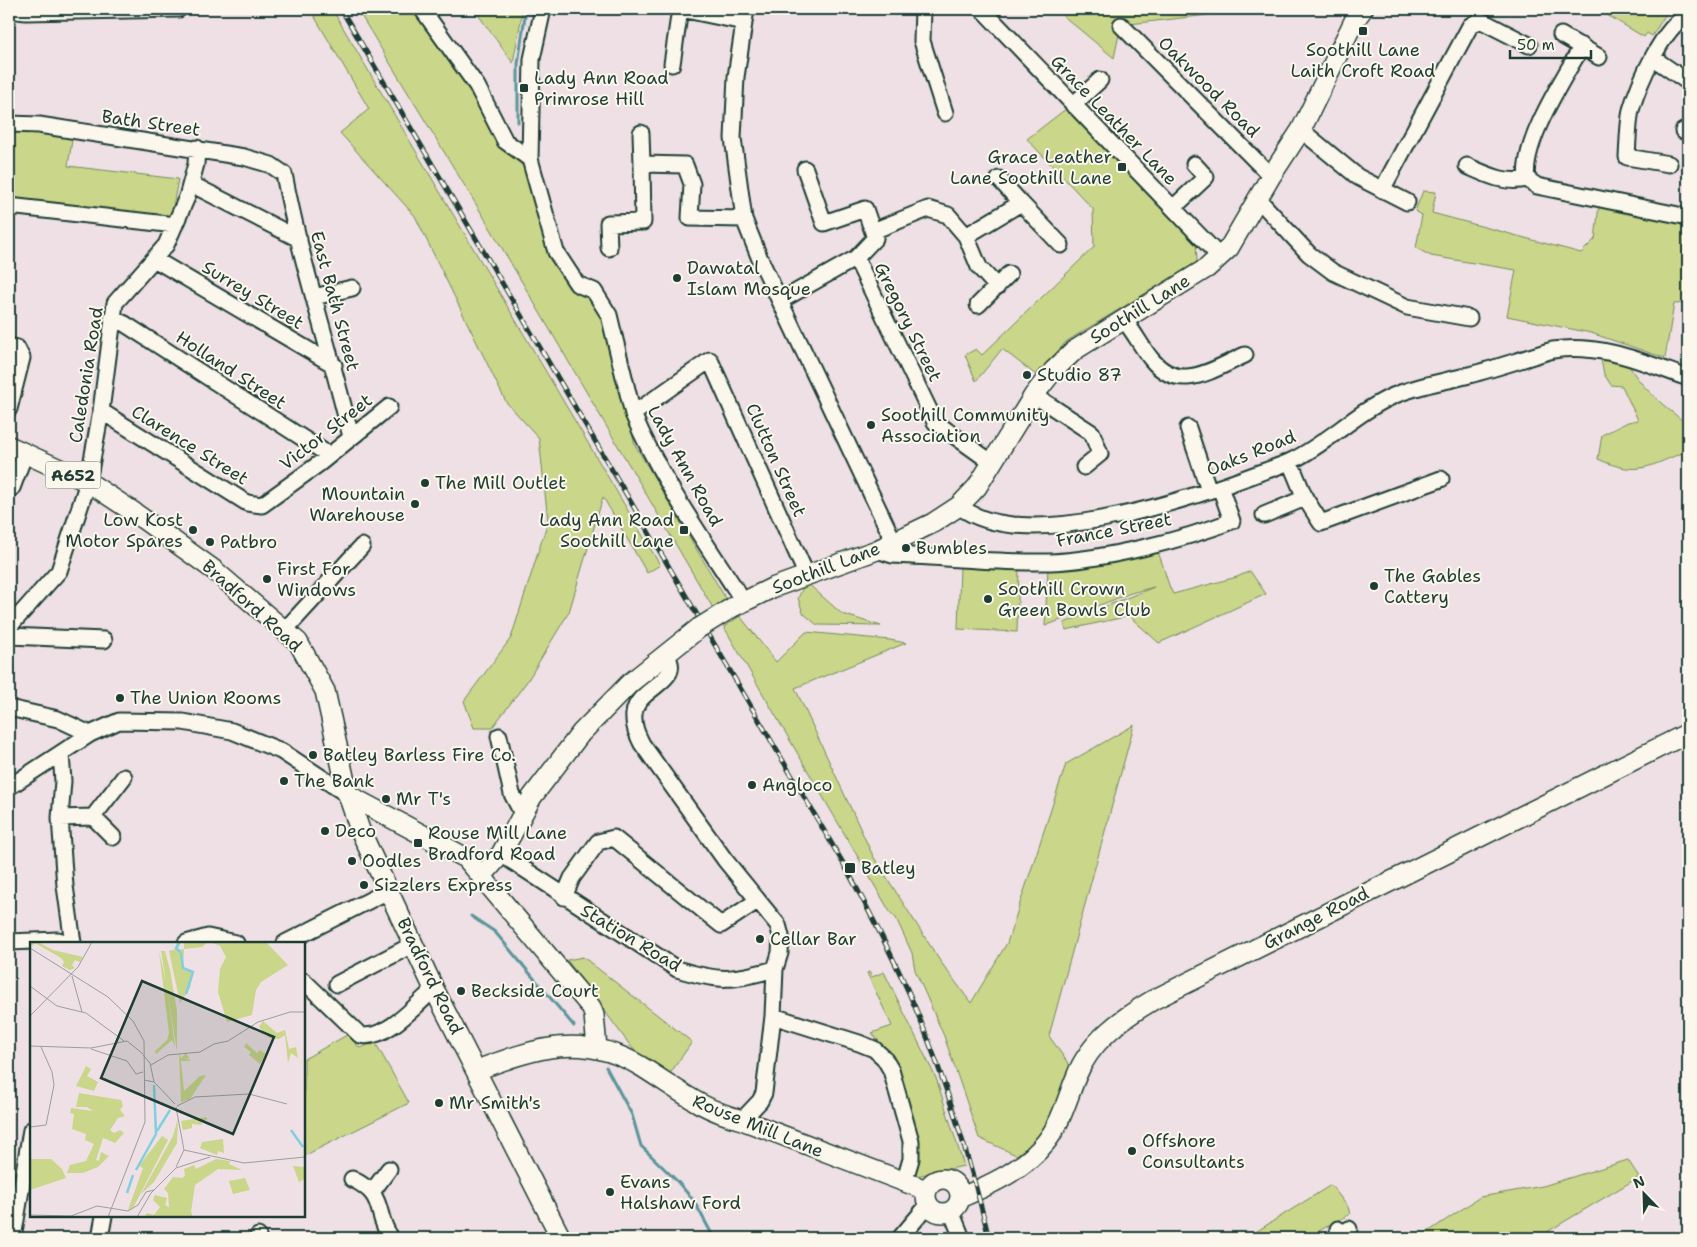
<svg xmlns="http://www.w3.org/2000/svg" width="1697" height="1247" font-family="'Shantell Sans',sans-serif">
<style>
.green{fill:#cad689;stroke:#748a5e}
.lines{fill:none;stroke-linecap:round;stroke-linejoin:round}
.stream{stroke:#5a959b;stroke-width:3}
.minor-casing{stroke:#1f3d34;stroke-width:19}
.major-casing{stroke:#1f3d34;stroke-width:22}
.minor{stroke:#fbf7ec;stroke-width:15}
.major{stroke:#fbf7ec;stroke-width:19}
.rail-casing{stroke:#1f3d34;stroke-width:5}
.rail{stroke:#fbf7ec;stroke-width:3;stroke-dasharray:9;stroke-linecap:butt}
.major-bridge-casing{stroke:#1f3d34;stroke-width:22;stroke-linecap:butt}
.major-bridge{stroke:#fbf7ec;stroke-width:19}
.poi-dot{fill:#1f3d34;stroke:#fbf7ec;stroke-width:2}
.labels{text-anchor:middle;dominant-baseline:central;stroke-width:4;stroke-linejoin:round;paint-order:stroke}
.shield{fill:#fbf7ec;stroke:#61756b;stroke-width:1}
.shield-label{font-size:16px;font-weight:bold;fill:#1f3d34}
.poi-label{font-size:18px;fill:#1f3d34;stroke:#fbf7ec;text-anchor:start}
.street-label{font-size:18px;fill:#1f3d34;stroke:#fbf7ec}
.inset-river{fill:none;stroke:#81cfdf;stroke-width:2.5}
.inset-road{fill:none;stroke:#9b9f9e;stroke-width:1}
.view{fill:#1f3d34;fill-opacity:0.15;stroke:#1f3d34;stroke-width:2.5}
.inset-edge{fill:none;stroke:#1f3d34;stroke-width:2.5}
</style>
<rect width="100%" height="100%" fill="#eee0e4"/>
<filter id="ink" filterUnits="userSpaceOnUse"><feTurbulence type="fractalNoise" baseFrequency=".02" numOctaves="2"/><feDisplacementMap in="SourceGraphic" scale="10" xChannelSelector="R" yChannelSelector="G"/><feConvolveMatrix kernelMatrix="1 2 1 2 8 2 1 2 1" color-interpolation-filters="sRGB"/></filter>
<g filter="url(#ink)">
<path class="green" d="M310,9H332L660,565L647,573L603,497L569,612L528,680L492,728H474L464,701L511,638L548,521L539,438L506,402L415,216L340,133L369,109Z
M357,9H414L471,90L499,143L525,168L550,254L572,290L587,296L604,319L635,445L726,599L713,608L485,219Z
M474,9H523L513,63Z
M1055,9H1216L1208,15L1121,25L1114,58Z
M1597,9H1669L1652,36L1647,33L1644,37Z
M1067,108L1196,241L1197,262L1067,341L1036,375L1002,349L976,381L965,355L976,349L982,355L1094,247L1093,209L1027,139Z
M9,130L73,134L68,166L178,179L171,217L9,199Z
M1423,191L1436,192L1432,213L1581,253L1595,239L1599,205L1686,223L1682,260L1688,303L1674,304L1665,358L1591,333L1507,316L1516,270L1431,256L1416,248L1422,215L1415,211Z
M1600,355L1626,359C1638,387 1666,407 1688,425V451C1649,465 1640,478 1598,459L1602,435L1628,422L1638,420L1622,386L1611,385L1604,374Z
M1155,547C1164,562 1165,579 1173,594L1237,577L1250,571L1266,594L1159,643L1129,616L1066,630L1064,623L1154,587L1131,593L1045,626L1048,567Z
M960,566L1019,569L1017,632L958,629Z
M806,582L842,614L881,626L817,625L803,613L798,598Z
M740,616L776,662L806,632L890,640L906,643L795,688L873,856L940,961L971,1003L1007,943L1066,764L1134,725L1049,1036L1070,1066L1044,1136L1016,1155L979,1138L944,1036L915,970L912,953L896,918L890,912L724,627Z
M583,957L692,1042L669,1075L632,1048L567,960Z
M869,972L872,977L884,972L936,1078L964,1166L911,1177L919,1151L893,1058L872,1033L892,1026L867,973Z
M347,1035L360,1048L375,1042L409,1103L304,1156V1059Z
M1628,1160L1639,1177L1537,1238H1419L1480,1197L1543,1186Z
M1331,1185L1348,1207L1350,1214L1306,1238H1246Z"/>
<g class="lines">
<path class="stream" d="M518,122V64L526,9
M471,916L495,932L574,1026
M606,1067L632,1115L641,1146L677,1181L694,1201L714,1238"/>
<defs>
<path id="minor" d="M422,9L477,86L505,141L530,159
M543,9L532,59L530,159L556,252L577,284L594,291L609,315L633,414C661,480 704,540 743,601
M681,9L744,22
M746,9L736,77L733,138L744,219L760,259L894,542
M923,9L922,41L945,113
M982,9L1220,257
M9,10L26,12L179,9
M1121,25L1271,176
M1561,35L1599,57
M1582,46C1564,78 1521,143 1527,179L1537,186L1688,217
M1653,58L1688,82
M672,64L680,9
M1073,105L1100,80
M9,124L39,125L244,157L271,165L284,174C301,263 330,349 351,437
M1301,130L1358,177L1407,202
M1683,131L1688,129
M641,133L642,164
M1669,164L1627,157C1628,142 1628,125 1631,110C1638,86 1663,25 1688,16
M1467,166C1488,175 1504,184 1527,179
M999,179L1021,203
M191,184L299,239
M1382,190L1470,26L1480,20L1529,45
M1257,198L1309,254L1333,272L1407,307L1469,318
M9,206L175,225
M1173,208L1206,177L1194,164
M873,231L928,209L948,215L966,236L979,267L997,287
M966,236L1021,203L1061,245
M609,248L608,223L643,222L642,164L685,165L692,184L690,218L744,219
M856,258L935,422L991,462
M154,259L334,365
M314,297L352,288
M780,301L856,258L875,238L865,209L824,223L805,169
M978,305L1009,274
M112,318L125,324L329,455
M1123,319C1134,331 1141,347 1152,360C1180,394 1213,369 1245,355
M9,346L17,348L22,358L9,409
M1034,395L1092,433L1100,454L1084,467
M101,411L247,503L262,505L320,463L389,407
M633,414L710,360L807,576
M1188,428L1209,491
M1290,462L1305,498L1321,523L1441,479
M12,488L25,453
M959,506C1021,555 1184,501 1251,476C1264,471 1278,467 1291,461C1327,444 1355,413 1393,396C1417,385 1444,382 1469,375C1497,368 1525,358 1553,350C1601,343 1643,362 1688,378
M1264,515L1305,498
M877,550L892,555C944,557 998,563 1051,562C1103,560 1183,540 1232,521L1220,487
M9,627L59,571L88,482L101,411L115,303L166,245L187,197L196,164L197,148
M285,630L362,546
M9,636L104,640
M665,654C687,681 636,687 634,714C633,726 637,734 642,744L725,860L778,925L781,936L780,953L775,969L773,1016L764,1093L760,1101L742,1120
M9,708L58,719L90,734
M499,736L512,794L522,813
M61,754L63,781L60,818L65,886L73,943
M9,787L90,734L119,721L183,722L232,731L281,751L348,795
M93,817L113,837
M60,818L93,817L124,777
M501,854L677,969C720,982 732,981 775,969
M564,897L572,878L598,842L614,838L721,925L757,901
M9,942L58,940L68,943
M186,943L208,937L236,943
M285,943L388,891
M304,981L360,1035C384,1042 417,1004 434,989
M337,984L414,944
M773,1016L859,1043L874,1049L884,1058L891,1070L911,1141V1159L904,1183
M352,1179C388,1196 373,1212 391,1238
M372,1192L389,1169
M951,1211L962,1238
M1338,1229L1341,1234L1349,1229
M258,1236V1238
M13,1238L31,1130
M100,1238L104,1216
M900,1238L928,1205"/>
<path id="major" d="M9,446L88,482L132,511L214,570L298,642L325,691L348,795L360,830L434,989L561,1238
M733,607L772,588L877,550L933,523L959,506L977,487L1034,395L1053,371L1075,350L1207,268L1229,248L1271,176L1301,130L1354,21L1363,9
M348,795L466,858L591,1007L594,1015L597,1048
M482,876L501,854L532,797L581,733L630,683L699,628
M477,1070C536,1048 583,1031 642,1067C679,1090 698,1108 742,1120L926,1190
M926 1196a17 17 0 1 1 34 0a17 17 0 1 1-34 0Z
M960,1198C991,1184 1024,1170 1046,1142C1061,1123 1067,1099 1076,1077C1090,1041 1121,1019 1153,1000L1688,733"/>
</defs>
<use href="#minor" class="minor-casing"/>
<use href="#major" class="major-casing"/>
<use href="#minor" class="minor"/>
<use href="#major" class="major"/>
<defs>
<path id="rail" d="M341,9L846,868C868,909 890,951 909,993C943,1071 969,1156 989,1238"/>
</defs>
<use href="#rail" class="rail-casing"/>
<use href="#rail" class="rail"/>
<defs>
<path id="major-bridge" d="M699,628L733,607"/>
</defs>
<use href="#major-bridge" class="major-bridge-casing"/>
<use href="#major-bridge" class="major-bridge"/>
</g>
</g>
<g class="poi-dot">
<rect x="1358" y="26" width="10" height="10" rx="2.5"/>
<rect x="519" y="83" width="10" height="10" rx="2.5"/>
<rect x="1117" y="162" width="10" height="10" rx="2.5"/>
<circle cx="677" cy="278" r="5"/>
<circle cx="1027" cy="375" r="5"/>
<circle cx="871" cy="425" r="5"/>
<circle cx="425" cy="483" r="5"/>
<circle cx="415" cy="504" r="5"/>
<circle cx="193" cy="530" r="5"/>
<rect x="679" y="525" width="10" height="10" rx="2.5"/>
<circle cx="210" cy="542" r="5"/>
<circle cx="906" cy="548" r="5"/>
<circle cx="267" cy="579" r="5"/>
<circle cx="1374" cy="586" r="5"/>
<circle cx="988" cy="599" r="5"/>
<circle cx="120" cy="698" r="5"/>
<circle cx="313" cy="755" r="5"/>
<circle cx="284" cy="781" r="5"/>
<circle cx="752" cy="785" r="5"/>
<circle cx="386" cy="799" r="5"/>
<circle cx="325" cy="831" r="5"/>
<rect x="413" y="838" width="10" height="10" rx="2.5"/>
<circle cx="352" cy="861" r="5"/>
<rect x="844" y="862" width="12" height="12" rx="2.5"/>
<circle cx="364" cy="885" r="5"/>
<circle cx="760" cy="939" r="5"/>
<circle cx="461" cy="991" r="5"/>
<circle cx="439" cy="1103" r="5"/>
<circle cx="1132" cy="1151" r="5"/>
<circle cx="610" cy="1192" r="5"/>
</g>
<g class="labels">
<rect class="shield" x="45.5" y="461.5" width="55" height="27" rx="4"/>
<g class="shield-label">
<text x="73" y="475">A652</text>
</g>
<g class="poi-label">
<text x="1363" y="50" text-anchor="middle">Soothill Lane<tspan x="1363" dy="21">Laith Croft Road</tspan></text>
<text x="534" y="78">Lady Ann Road<tspan x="534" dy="21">Primrose Hill</tspan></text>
<text x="1112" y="157" text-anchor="end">Grace Leather<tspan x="1112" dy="21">Lane Soothill Lane</tspan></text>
<text x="687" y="268">Dawatal<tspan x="687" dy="21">Islam Mosque</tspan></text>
<text x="1037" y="375">Studio 87</text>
<text x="881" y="415">Soothill Community<tspan x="881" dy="21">Association</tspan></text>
<text x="435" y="483">The Mill Outlet</text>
<text x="405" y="494" text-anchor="end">Mountain<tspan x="405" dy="21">Warehouse</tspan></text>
<text x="183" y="520" text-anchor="end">Low Kost<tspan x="183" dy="21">Motor Spares</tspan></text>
<text x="674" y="520" text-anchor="end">Lady Ann Road<tspan x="674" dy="21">Soothill Lane</tspan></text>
<text x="220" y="542">Patbro</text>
<text x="916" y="548">Bumbles</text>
<text x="277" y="569">First For<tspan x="277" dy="21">Windows</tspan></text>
<text x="1384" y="576">The Gables<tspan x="1384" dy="21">Cattery</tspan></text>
<text x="998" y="589">Soothill Crown<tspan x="998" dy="21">Green Bowls Club</tspan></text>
<text x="130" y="698">The Union Rooms</text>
<text x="323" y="755">Batley Barless Fire Co.</text>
<text x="294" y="781">The Bank</text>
<text x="762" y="785">Angloco</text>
<text x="396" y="799">Mr T's</text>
<text x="335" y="831">Deco</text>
<text x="428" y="833">Rouse Mill Lane<tspan x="428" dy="21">Bradford Road</tspan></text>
<text x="362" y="861">Oodles</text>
<text x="861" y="868">Batley</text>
<text x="374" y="885">Sizzlers Express</text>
<text x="770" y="939">Cellar Bar</text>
<text x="471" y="991">Beckside Court</text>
<text x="449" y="1103">Mr Smith's</text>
<text x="1142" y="1141">Offshore<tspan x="1142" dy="21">Consultants</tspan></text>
<text x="620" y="1182">Evans<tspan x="620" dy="21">Halshaw Ford</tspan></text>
</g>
<g class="street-label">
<text transform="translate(1209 87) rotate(45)">Oakwood Road</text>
<text transform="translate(1114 120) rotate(46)">Grace Leather Lane</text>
<text transform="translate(151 123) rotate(8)">Bath Street</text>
<text transform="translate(253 295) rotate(31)">Surrey Street</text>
<text transform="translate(335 301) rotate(75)">East Bath Street</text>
<text transform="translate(1140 309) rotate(-32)">Soothill Lane</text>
<text transform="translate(908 322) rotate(64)">Gregory Street</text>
<text transform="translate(231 370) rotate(33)">Holland Street</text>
<text transform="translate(86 375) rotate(-81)">Caledonia Road</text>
<text transform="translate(326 432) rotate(-38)">Victor Street</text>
<text transform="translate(190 445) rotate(32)">Clarence Street</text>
<text transform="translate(1251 453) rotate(-22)">Oaks Road</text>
<text transform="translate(776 460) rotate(66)">Clutton Street</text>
<text transform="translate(685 466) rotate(61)">Lady Ann Road</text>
<text transform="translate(1114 530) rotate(-11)">France Street</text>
<text transform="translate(826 568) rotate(-21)">Soothill Lane</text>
<text transform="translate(252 606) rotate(42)">Bradford Road</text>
<text transform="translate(1316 918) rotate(-27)">Grange Road</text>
<text transform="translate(631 938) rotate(31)">Station Road</text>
<text transform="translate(430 976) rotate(64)">Bradford Road</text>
<text transform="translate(758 1126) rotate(22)">Rouse Mill Lane</text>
</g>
</g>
<g transform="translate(30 942)">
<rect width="275" height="275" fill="#eee0e4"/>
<path d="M8,0L23,8L53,15L50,20L45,18L42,23L45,26L40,28L32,24L34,20L31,16L5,1L2,4L0,1ZM146,0L150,1L148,8L154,7V0H178L172,5L154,7L153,27L163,29L160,46L150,61L139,9L146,7ZM180,0H236L258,23L231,40L226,48L222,73L197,80L188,50L190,27L196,15L190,4ZM129,9L137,45L145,105L142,98L126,112L125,109L137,98L139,91ZM131,9H135L140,28L147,69V110ZM233,79L247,91L255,88L259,107L266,105L268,116L261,111L258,121L255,93L249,97L239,96L229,85ZM216,101L227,111L230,108L236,112L230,122L219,113L221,110L214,105ZM149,111L151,116L156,111L160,117L155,116L161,119H151L154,149L170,134L176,133L160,157L151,160ZM56,124L61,127L57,134L68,140L64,149L46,144ZM49,151L91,158L93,164L90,168L95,174L88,176L80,188L84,191L90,188L94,191L85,201L73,196L66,218L69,219L71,210L79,214L68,225L53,231H37L40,223L56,219L64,202L55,198L56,192L42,187L44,172L40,171L41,166L63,169L57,165H46ZM177,175V178L171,179L172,183L162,182V186L153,188L151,179ZM148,176L147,201L124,240L111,252L143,194ZM132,194L138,198L103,266L98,268L113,226L109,224ZM193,197L194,211L188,209L187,213L170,206L172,200ZM0,217H21L32,227L36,236L0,248ZM186,217L200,219L199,222L212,228L188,227L165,243L161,270L163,275H114L117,271L124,273L130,265L123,258L125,253L137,256L135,263L139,265L138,251L134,247L143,235L152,236L155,234L154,227L164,223L166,227ZM263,224L275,225V237L269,240ZM215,236L220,248L203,252L199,239Z" fill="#cad689"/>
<path class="inset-river" d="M150,0L146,6L151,11L153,26L163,30L156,52M261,188L273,205M127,189L140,168M106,228L126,192L124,143M97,251L103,233"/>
<path class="inset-road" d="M0,6L78,55L103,79L114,99L115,180L78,275M42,34L52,70M0,44L27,64L56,71L94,99M0,74L48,25L62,0M0,104L61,106L97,99L113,112M61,107L97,119L106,132L113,130M113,113L120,121L124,140M121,123L138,113L170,110L184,102L198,99L228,80L260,70H275M114,138L124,140L145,162M147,164L165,155L219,152L257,162M146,165L154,208L214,221L275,215M0,185L16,183L24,143L22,130L11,105M146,225L154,208M0,273L41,274L67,264L98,269L108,263L116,250L124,248M107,275L121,251L146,226L180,215"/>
<path class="view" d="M112,39L244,95L203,192L71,136Z"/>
<rect width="275" height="275" class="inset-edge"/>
</g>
<rect width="1697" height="1247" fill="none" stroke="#fbf7ec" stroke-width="30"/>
<rect x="15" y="15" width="1667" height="1217" fill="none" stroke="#1f3d34" stroke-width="2" filter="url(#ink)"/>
<g transform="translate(1644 1194) rotate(337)" stroke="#fbf7ec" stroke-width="4" paint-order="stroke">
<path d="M0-4L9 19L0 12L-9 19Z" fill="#1f3d34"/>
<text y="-8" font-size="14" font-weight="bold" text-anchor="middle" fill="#1f3d34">N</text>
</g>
<path d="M1510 50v8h81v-8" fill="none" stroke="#1f3d34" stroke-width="2.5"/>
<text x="1517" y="50" font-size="15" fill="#1f3d34" stroke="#fbf7ec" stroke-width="4" paint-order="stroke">50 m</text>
</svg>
